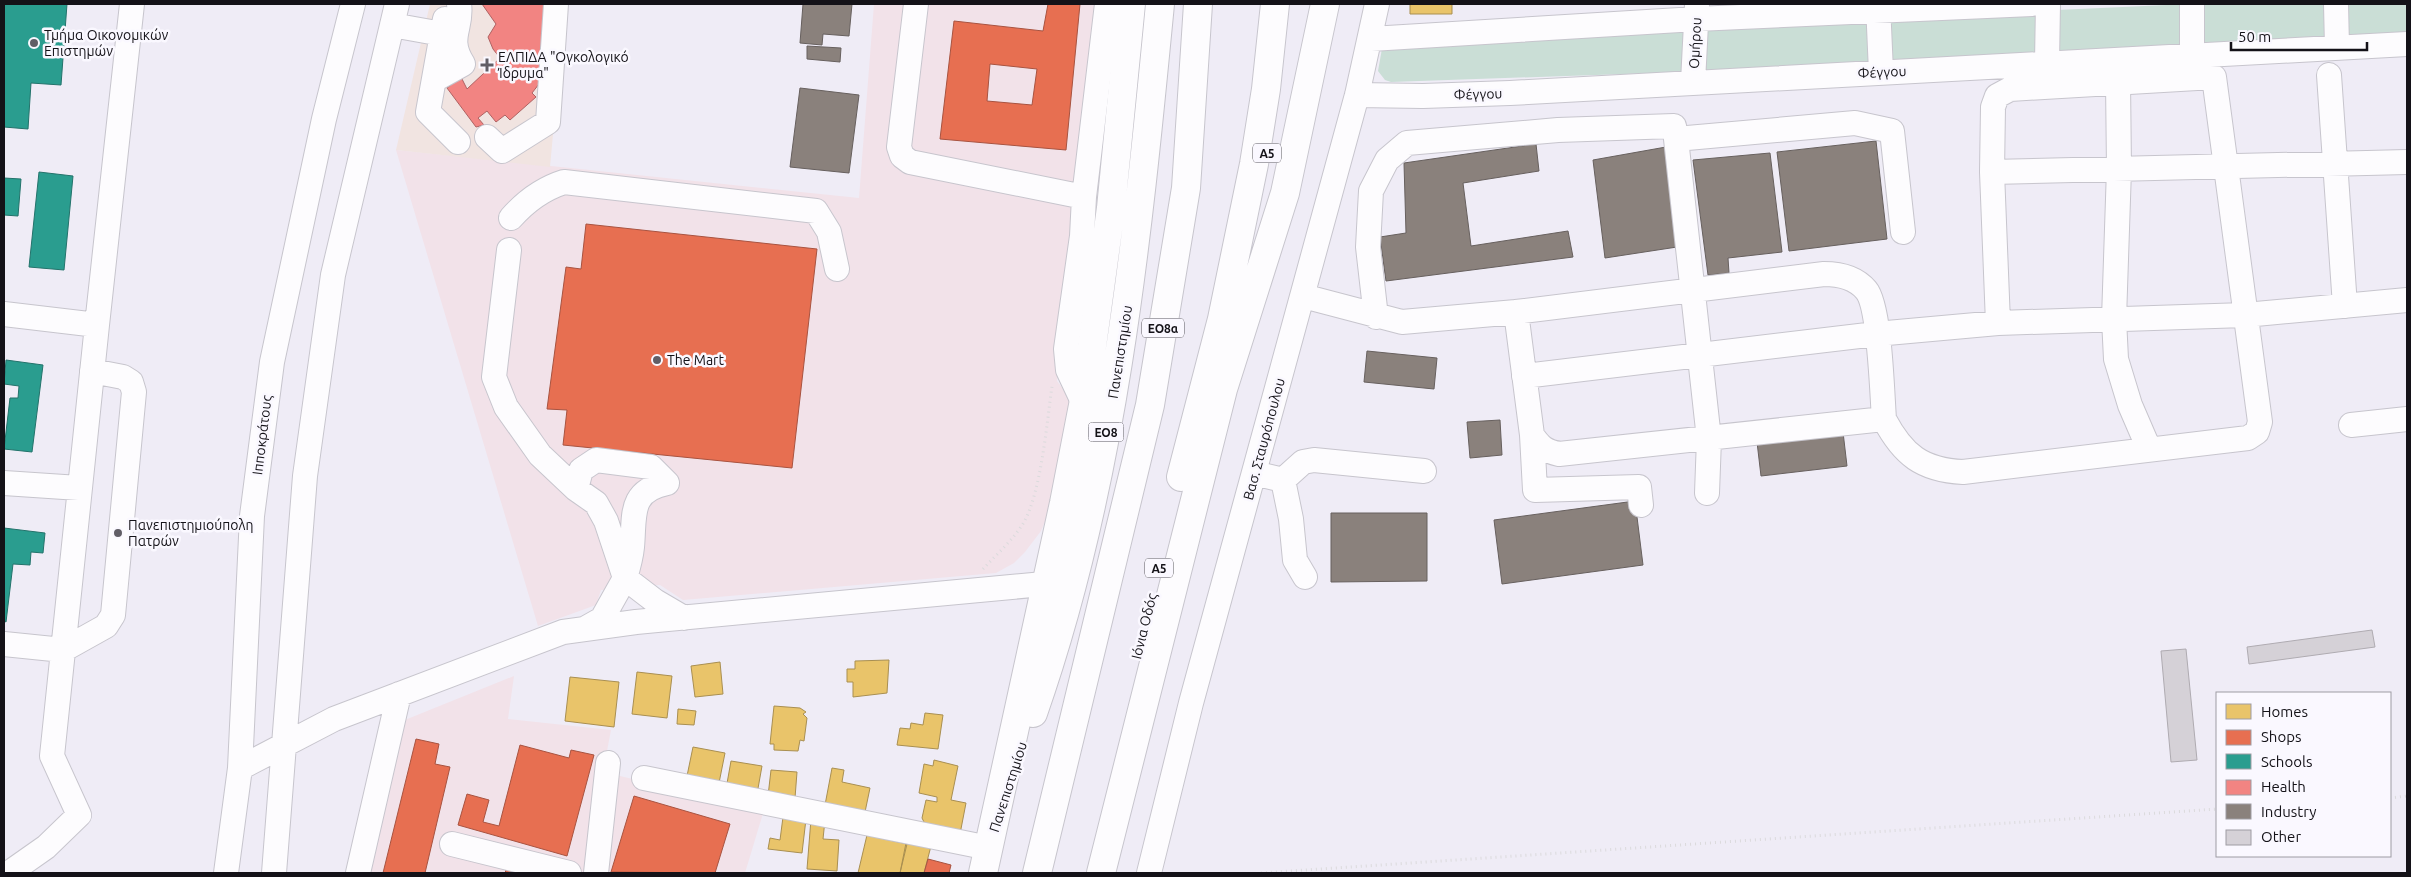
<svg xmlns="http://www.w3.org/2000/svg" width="2411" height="877" font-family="Ubuntu,sans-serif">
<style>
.commercial{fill:#f2e2e9}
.medical{fill:#f1e4e1}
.green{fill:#caded6}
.homes{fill:#e9c46a;stroke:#a98f51}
.shops{fill:#e76f51;stroke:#a85340;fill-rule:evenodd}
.schools{fill:#2a9d8f;stroke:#23736b}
.health{fill:#f28482;stroke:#af6262}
.industry{fill:#8a817c;stroke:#67605e}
.building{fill:#d5d1d7;stroke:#afabb1}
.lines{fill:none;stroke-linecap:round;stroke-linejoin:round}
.minor-casing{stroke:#c7c5cd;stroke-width:26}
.major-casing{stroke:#c7c5cd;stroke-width:30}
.highway-casing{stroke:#c7c5cd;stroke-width:30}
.path{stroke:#dbdadc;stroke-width:3;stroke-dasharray:1 4;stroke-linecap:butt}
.minor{stroke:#fdfcfe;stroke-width:24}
.major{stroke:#fdfcfe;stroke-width:28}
.highway{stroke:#fdfcfe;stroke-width:28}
.poi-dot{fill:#615e66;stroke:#faf8ff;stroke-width:2}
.labels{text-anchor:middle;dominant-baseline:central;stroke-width:5;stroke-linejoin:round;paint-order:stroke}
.shield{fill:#faf8ff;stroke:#59575d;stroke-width:1}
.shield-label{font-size:12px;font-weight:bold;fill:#141218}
.poi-label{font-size:14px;fill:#141218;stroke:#faf8ff;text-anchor:start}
.street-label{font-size:14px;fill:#141218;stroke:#faf8ff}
</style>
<rect width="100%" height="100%" fill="#efecf6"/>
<path class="commercial" d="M874,4H1105L1057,381L1070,398L1048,514L1041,531L1025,552L1014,563L996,573L683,600L660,585L601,590L596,605L538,626L396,150L859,198Z
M514,676L508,719L611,730L603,772L764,810L745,873H350L385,728Z"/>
<path class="medical" d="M430,4H565L550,167L396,150Z"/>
<path class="green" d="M2188,4H2407V36L2057,54V10Z
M2040,8V54L1888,63L1885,17Z
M1871,20L1873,64L1703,70L1706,25Z
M1684,27L1682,72L1391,82L1385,80L1378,71L1383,43Z"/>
<path class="homes" d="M1410,4H1452V14H1410Z
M889,660L887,693L853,697V682H847V669H855V661Z
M720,662L723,694L695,697L691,666Z
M637,672L672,676L667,718L632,714Z
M570,677L619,682L614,727L565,721Z
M774,706L800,708L806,712L803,714L807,718L804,741L800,740L798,751L774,750V744H770Z
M678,709L696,711L694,725L677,724Z
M925,713L943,715L938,749L897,745L900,728L910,729L911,723L923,725Z
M693,747L725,753L719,783L687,776Z
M934,760L958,766L951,800L966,803L960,834L926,826L922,818L926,800L937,802V797L919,793L924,764L933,766Z
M731,761L762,766L757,794L726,789Z
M832,768L844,770L842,782L870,788L865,812L825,805Z
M771,770L797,772L795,798L768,796Z
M783,817L806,819L802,853L768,849L770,838L780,840Z
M811,819L825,820L823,839L839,840L837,871L807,869Z
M867,835L907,844L900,873H858Z
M907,838L931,846L924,873H900Z"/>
<path class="shops" d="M1048,4H1080L1066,150L940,139L954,21L1043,31ZM990,64L1037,69L1032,105L987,101Z
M586,224L817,249L792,468L563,445L567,410L547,409L566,267L581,269Z
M416,739L439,744L435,764L450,767L425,873H383Z
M520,745L569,758L571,750L594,755L567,856L458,825L467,794L489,800L483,822L499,826Z
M634,796L730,824L715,873L611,872Z
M928,859L951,865L949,873H924Z
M507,867L532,873H505Z"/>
<path class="schools" d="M4,4H67L61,85L31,83L28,129L4,127Z
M39,172L73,176L64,270L29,267Z
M4,178L21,179L18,216L4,215Z
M6,360L43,365L32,452L4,449L10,398H18L19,386L4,384Z
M4,528L45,533L43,553L31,552L30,565L13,564L6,622L4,621Z"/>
<path class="health" d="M482,4H546L539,84L532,93L536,97L510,120L505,115L496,122L487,111L478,118L484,125L476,127L447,88L461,77L467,89L500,58L493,49L488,37L496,24Z"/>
<path class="industry" d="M803,4H852L849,36L823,34L822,45L800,43Z
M807,46L841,48L840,62L807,59Z
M800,88L859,95L849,173L790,167Z
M1876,141L1887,239L1789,251L1777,152Z
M1536,144L1539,171L1463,183L1471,246L1568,231L1573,257L1386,281L1380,237L1406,233L1404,163Z
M1666,147L1677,247L1605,258L1593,160Z
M1770,153L1782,252L1728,258L1729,273L1708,275L1693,160Z
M1367,351L1437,358L1434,389L1364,382Z
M1500,420L1502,455L1470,458L1467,422Z
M1843,432L1847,466L1761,476L1757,442Z
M1635,501L1643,565L1502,584L1494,520Z
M1331,513H1427V581L1331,582Z"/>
<path class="building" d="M2372,630L2375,647L2249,664L2247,647Z
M2186,649L2197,760L2171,762L2161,651Z"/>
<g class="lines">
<defs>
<path id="minor" d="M916,4L899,147L902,156L910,162L1084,197
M1878,4L1881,72
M2192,4V55
M2336,4L2337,47
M392,25L442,34L445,19
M442,34L428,112L458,142
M1371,39L1696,19L2032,4
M2047,62L2048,4
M2329,75L2345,306
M434,80L463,64C446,37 463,28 459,4
M1693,82L1697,4
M2118,82L2119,169L2114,319L2116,359L2130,405L2149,449
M1357,95L1423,96L1510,93L2407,44
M487,137L502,151L548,122L556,4
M1676,139L1709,439L1707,493
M1992,172L2407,162
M511,218C526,201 542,189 564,182L816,211L829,232L837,269
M509,250L494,377L506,407L540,455L576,489L596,503L606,521L625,578L602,619L586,628
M1303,296L1402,322L1516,312L1824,274C1840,274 1855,277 1866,290C1880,306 1882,394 1884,419L1559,454C1545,451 1540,447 1532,435L1516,312
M4,314L97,325L52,756L79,815L46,847L9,873
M1376,317L1368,247L1371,191L1387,160L1407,143L1558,130L1674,126L1676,139L1855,123L1892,131L1903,232
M97,325L132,4
M1524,376L1876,334L1998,323L2245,315L2407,300
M1084,404L1068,370L1066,349L1082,236L1084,197L1107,4
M1884,419C1903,455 1922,470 1963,472L2248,438L2257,432L2260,422L2214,77L2010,89L1997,96L1993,107L1992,172L1998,323
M2351,425L2407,419
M1532,435L1535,490L1639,487L1641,505
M1254,473L1283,480L1303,462L1314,460L1424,471
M1283,480L1291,519L1295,560L1305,577
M4,483L79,488
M667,483C628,491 635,516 632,547C631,558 628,568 625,578L655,601L684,618
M576,489L581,470L596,460L651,467L667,483
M4,644L63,650L106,626L113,615L134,392L131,382L123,377L92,371
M240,768L334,719L563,632L636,622L1065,582
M644,778L989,848
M452,844L569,873
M226,873L240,768L252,516L272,362L324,119L353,4
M274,873L305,476L333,275L397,4
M358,873L399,694
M596,873L608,763
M1149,873L1191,703L1357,95L1377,4"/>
<path id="major" d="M1033,713C1113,485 1137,243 1160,4
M983,873L1064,503L1086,390L1111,208L1131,4"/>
<path id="highway" d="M1181,477L1222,319L1254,164L1266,89L1275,4
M1037,873L1150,405L1186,188L1198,4
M1101,873L1223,389L1285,193L1325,4"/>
</defs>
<use href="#minor" class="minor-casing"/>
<use href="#major" class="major-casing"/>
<use href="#highway" class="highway-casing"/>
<path class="path" d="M983,569C997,554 1014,539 1024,522C1041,492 1047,422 1052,386
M2390,798L2407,796
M1261,873L2217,809"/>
<use href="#minor" class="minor"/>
<use href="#major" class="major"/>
<use href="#highway" class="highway"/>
</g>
<g class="poi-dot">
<circle cx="34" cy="43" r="5"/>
<path d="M484.5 57.5h5v5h5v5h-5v5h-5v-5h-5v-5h5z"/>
<circle cx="657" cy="360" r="5"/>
<circle cx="118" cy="533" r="5"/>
</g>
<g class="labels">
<g class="shield">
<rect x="1253" y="143.5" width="28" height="19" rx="4"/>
<rect x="1142" y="318.5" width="42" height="19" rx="4"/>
<rect x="1088.5" y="422.5" width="35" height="19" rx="4"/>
<rect x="1145" y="558.5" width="28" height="19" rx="4"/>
</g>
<g class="shield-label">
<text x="1267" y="153">Α5</text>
<text x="1163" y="328">ΕΟ8α</text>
<text x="1106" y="432">ΕΟ8</text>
<text x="1159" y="568">Α5</text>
</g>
<g class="poi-label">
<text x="44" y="35">Τμήμα Οικονομικών<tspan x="44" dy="16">Επιστημών</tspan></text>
<text x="498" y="57">ΕΛΠΙΔΑ "Ογκολογικό<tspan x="498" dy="16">Ίδρυμα"</tspan></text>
<text x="667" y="360">The Mart</text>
<text x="128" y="525">Πανεπιστημιούπολη<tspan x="128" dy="16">Πατρών</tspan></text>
</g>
<g class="street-label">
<text transform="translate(1695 43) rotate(-87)">Ομήρου</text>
<text transform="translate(1882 72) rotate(-3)">Φέγγου</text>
<text transform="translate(1478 94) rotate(-2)">Φέγγου</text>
<text transform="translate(1120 352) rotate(-81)">Πανεπιστημίου</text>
<text transform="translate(262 435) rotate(-83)">Ιπποκράτους</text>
<text transform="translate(1264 439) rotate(-75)">Βασ. Σταυρόπουλου</text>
<text transform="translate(1144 626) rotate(-76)">Ιόνια Οδός</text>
<text transform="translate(1008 787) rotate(-72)">Πανεπιστημίου</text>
</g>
</g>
<rect width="2411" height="877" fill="none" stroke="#141218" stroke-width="10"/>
<rect x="2216" y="692" width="175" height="165" fill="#faf8ff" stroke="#9e9ca3"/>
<rect x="2226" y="704" width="25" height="15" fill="#e9c46a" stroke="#9e9ca3"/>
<text x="2261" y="717" font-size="15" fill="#141218">Homes</text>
<rect x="2226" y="730" width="25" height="15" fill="#e76f51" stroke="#9e9ca3"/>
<text x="2261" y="742" font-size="15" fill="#141218">Shops</text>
<rect x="2226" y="754" width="25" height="15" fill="#2a9d8f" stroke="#9e9ca3"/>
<text x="2261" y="767" font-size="15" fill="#141218">Schools</text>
<rect x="2226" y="780" width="25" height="15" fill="#f28482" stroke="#9e9ca3"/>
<text x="2261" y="792" font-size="15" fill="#141218">Health</text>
<rect x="2226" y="804" width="25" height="15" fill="#8a817c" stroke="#9e9ca3"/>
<text x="2261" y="817" font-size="15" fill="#141218">Industry</text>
<rect x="2226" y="830" width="25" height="15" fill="#d5d1d7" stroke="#9e9ca3"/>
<text x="2261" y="842" font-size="15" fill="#141218">Other</text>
<path d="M2231 42v8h136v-8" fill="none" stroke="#141218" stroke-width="2.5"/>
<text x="2238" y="42" font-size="15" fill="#141218" stroke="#faf8ff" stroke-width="4" paint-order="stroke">50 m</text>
</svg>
